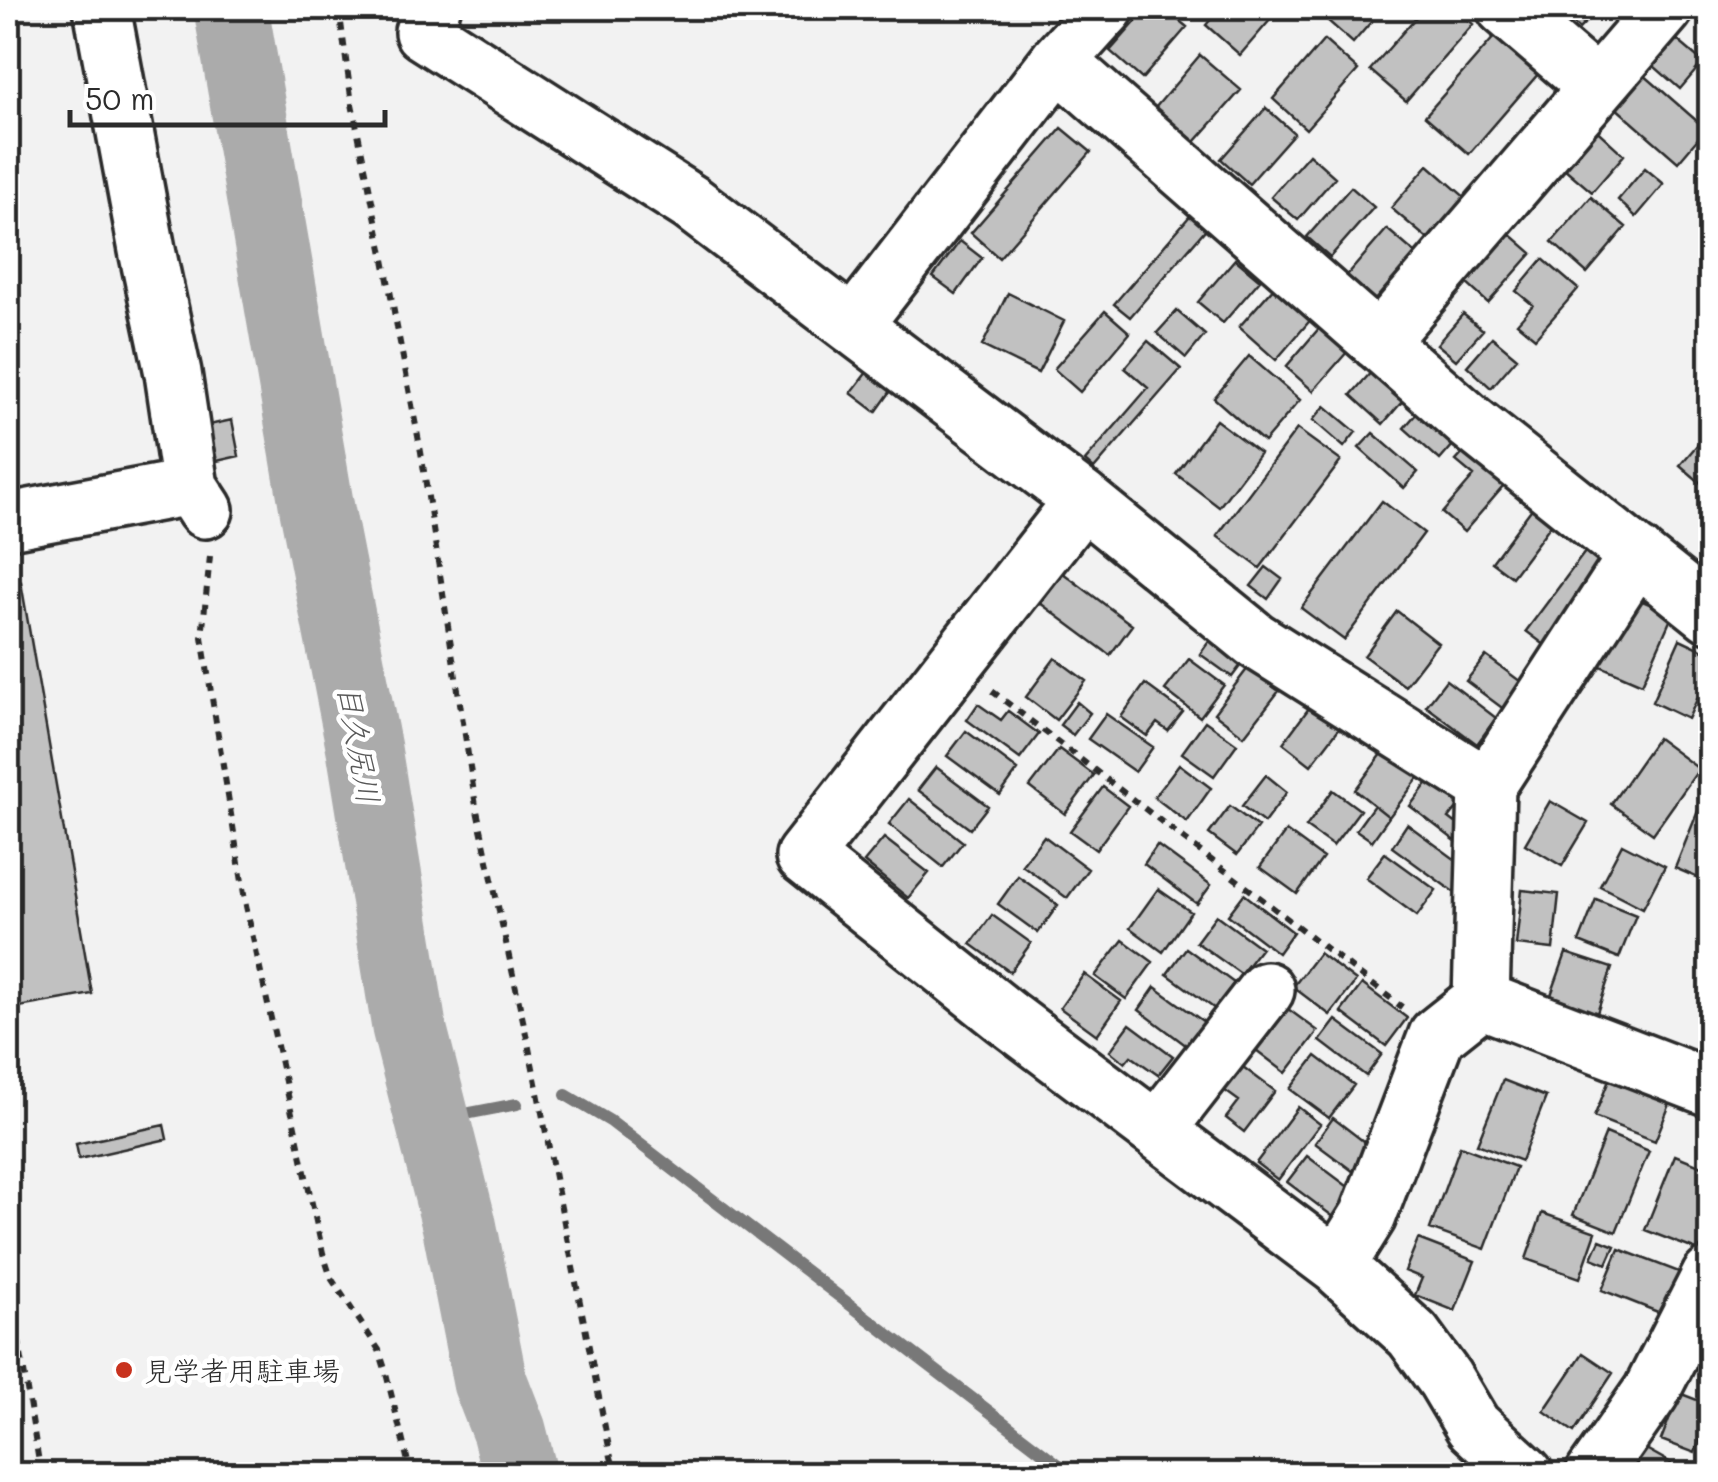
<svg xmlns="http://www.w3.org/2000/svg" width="1718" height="1482" font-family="Mali,'Klee One',sans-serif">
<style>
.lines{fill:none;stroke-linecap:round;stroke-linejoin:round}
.stream{stroke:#787878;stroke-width:12}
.river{stroke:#ababab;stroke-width:75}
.building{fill:#c1c1c1;stroke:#2b2b2b;stroke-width:2.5}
.minor-casing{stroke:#2b2b2b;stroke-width:62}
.path{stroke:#2b2b2b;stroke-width:6;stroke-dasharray:8 8;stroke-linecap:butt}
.minor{stroke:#fff;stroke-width:55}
.poi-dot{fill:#c8321e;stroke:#fff;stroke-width:4}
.labels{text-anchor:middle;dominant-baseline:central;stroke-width:9;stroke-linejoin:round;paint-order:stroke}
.poi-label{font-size:28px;fill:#2b2b2b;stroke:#fff;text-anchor:start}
.water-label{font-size:30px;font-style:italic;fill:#585858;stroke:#fff}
</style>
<rect width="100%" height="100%" fill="#f2f2f2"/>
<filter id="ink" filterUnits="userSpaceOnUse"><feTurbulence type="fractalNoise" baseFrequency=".01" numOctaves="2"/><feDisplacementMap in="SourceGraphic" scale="20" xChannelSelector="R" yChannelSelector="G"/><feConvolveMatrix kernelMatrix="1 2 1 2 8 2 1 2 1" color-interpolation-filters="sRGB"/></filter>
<g filter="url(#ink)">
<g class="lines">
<path class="stream" d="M566,1095L610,1121L1071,1474
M434,1120L517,1104"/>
<path class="river" d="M231,8L317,509L364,749L409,1027L459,1224L490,1382L509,1431L520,1474"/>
</g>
<path class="building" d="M1148,8H1164L1187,27L1142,79L1110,51Z
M1220,8H1272L1277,12L1240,55L1206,25Z
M1322,8H1383L1353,43L1318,12Z
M1424,8H1455L1473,24L1406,101L1370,70Z
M1557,8H1600L1579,29Z
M1695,8H1710V32L1690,14Z
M1502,28L1545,66L1469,154L1425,116Z
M1670,34L1703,62L1680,89L1647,60Z
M1324,40L1358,70L1306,129L1273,99Z
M1200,55L1241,90L1195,142L1155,108Z
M1643,74L1706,129L1678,162L1615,107Z
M1266,108L1294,133L1249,184L1221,159Z
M1590,124L1624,155L1592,192L1557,162Z
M1062,128L1091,152L999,258L971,233Z
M1309,154L1335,177L1298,220L1271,197Z
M1428,165L1467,199L1430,241L1391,208Z
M1645,168L1664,184L1636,217L1618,200Z
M1351,187L1374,207L1330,257L1307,237Z
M1591,197L1626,227L1587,273L1552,242Z
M1195,210L1210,224L1130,317L1114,304Z
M1387,229L1422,259L1377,311L1342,281Z
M1509,233L1532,253L1488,303L1466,283Z
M960,241L982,258L956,294L933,277Z
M1235,259L1260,280L1223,323L1198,302Z
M1543,259L1578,289L1535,338L1517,323L1533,305L1516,291Z
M1283,277L1320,309L1276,360L1239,327Z
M1008,293L1064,321L1038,373L982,346Z
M1105,311L1130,333L1080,392L1054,369Z
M1177,311L1205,335L1186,358L1157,333Z
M1463,314L1483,330L1456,360L1437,344Z
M1327,319L1355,343L1313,391L1286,367Z
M1492,337L1517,358L1491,388L1467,366Z
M1148,341L1181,369L1094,469L1085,461L1148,388L1125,368Z
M1249,356L1300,400L1264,442L1214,398Z
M1381,361L1413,389L1383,424L1351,395Z
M867,372L891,391L876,412L851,393Z
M1430,398L1466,430L1440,460L1404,428Z
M1325,406L1356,432L1344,447L1313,420Z
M232,420L239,456L217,461L209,425Z
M1216,420L1260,453L1219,507L1176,474Z
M1297,429L1341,461L1260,568L1217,536Z
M1710,430V491L1680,465Z
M1373,433L1418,472L1404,488L1359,448Z
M1476,439L1515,473L1464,532L1442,513L1474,476L1456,461Z
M1382,501L1424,533L1344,640L1301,608Z
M1536,503L1556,518L1512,577L1492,562Z
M1585,552L1605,566L1546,646L1526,631Z
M1266,567L1282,579L1268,599L1251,586Z
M1063,573L1132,625L1110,655L1040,603Z
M21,582L92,994L8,1009V584Z
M1626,594L1673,614L1642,684L1596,664Z
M1397,611L1438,643L1405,686L1364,656Z
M1223,622L1255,646L1232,677L1200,654Z
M1680,639L1710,653V671L1688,719L1652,702Z
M1486,656L1532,690L1513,716L1466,681Z
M1055,658L1086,681L1056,720L1026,697Z
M1189,659L1224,685L1200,717L1165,690Z
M1248,668L1279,691L1244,736L1214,713Z
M1446,680L1496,718L1477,744L1426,706Z
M1145,684L1183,712L1168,731L1157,723L1147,736L1121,717Z
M1710,695V735L1696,729Z
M1315,700L1344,722L1311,765L1283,743Z
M1077,702L1090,713L1073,735L1060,725Z
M978,704L1001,720L1008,711L1039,734L1020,759L967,720Z
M1106,714L1153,747L1135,772L1088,739Z
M1205,721L1237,744L1214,776L1182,753Z
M966,731L1018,770L1000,795L947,756Z
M1657,738L1699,769L1653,834L1611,804Z
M1388,746L1423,772L1389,817L1355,790Z
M1059,749L1094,775L1065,814L1030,787Z
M1179,764L1211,788L1187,822L1154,797Z
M936,767L988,806L970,829L918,790Z
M1435,773L1466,796L1449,818L1466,831L1458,843L1410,806Z
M1266,775L1287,792L1264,823L1242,806Z
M1103,787L1128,806L1096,850L1070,831Z
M1333,790L1360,810L1333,846L1306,827Z
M1704,796L1710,798V883L1675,868Z
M909,799L963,842L943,867L889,824Z
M1550,801L1588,823L1562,866L1525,844Z
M1374,805L1389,817L1372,841L1356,830Z
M1230,806L1258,827L1237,855L1209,834Z
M1407,824L1471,871L1455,893L1392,847Z
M1286,831L1323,858L1297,894L1260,867Z
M1044,836L1088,869L1067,898L1022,865Z
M884,838L929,873L908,898L864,862Z
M1622,844L1665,866L1643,908L1600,886Z
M1157,845L1211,885L1197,904L1144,864Z
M1385,853L1436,890L1417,916L1366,878Z
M1018,876L1058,905L1038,933L998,904Z
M1158,889L1191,912L1163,952L1130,928Z
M1522,890L1559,894L1553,949L1516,945Z
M1244,894L1293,932L1278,953L1228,915Z
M1596,899L1636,915L1619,958L1579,942Z
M992,915L1031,943L1010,972L971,944Z
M1216,915L1261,948L1241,974L1196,942Z
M1123,940L1153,962L1126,999L1095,976Z
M1186,948L1234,983L1215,1009L1167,974Z
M1319,953L1356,981L1330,1015L1293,987Z
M1566,953L1612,968L1593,1025L1546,1009Z
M1084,974L1121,1001L1097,1035L1060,1008Z
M1362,984L1407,1018L1386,1046L1341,1012Z
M1155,987L1204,1022L1187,1046L1139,1010Z
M1288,1009L1318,1031L1286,1073L1256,1050Z
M1336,1020L1382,1054L1366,1076L1320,1041Z
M1130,1024L1173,1056L1158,1075L1131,1056L1125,1063L1110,1051Z
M1316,1056L1354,1085L1329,1118L1290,1089Z
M1235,1061L1275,1091L1244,1132L1226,1118L1239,1101L1217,1085Z
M1616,1063L1677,1087L1655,1141L1594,1117Z
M1503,1080L1546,1097L1521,1161L1477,1144Z
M1298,1107L1320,1124L1278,1180L1256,1163Z
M1333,1118L1380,1154L1362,1178L1315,1143Z
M164,1125L167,1139L79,1159L76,1144Z
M1606,1133L1649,1151L1616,1232L1573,1215Z
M1460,1146L1516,1167L1485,1249L1430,1229Z
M1675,1155L1710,1169V1245L1707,1254L1645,1230Z
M1307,1156L1355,1192L1335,1218L1287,1182Z
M1542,1213L1596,1232L1580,1278L1526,1259Z
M1418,1239L1475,1261L1455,1311L1415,1295L1422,1278L1405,1271Z
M1600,1240L1615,1246L1607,1264L1592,1258Z
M1619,1249L1679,1272L1663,1314L1602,1290Z
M1583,1353L1613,1373L1574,1432L1544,1411Z
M1679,1393L1710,1405V1413L1695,1453L1661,1440Z
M1639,1445L1671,1463L1664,1474H1622Z"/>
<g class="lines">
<defs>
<path id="minor" d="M102,8L147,250L173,373L190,487L205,510
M432,8L423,32L691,203L853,326
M1106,8L1058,61L853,326L1083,500L804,856L1006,1017L1337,1266L1413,1335L1445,1379L1473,1426L1525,1474
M1505,8L1597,87
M1058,61L1471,423L1710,614
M1378,342L1665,8
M1083,500L1255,640L1487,786L1481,1000
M14,520L190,487
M1487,786L1637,555
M1157,1130L1266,990
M1337,1266L1368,1216L1437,1035L1481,1000L1710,1088
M1594,1474L1651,1392L1710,1276"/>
</defs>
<use href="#minor" class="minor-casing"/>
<path class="path" d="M339,8L352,104L382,249L421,452L476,806L528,1043L611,1457L616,1474
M210,556L202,637L246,906L323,1253L331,1278L379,1350L385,1369L411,1474
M992,691L1402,1007
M8,1276L41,1474"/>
<use href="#minor" class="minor"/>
</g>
</g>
<circle class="poi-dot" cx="124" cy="1370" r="10"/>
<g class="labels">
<g class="poi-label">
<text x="144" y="1370">見学者用駐車場</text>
</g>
<g class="water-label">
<text transform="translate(360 744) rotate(80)">目久尻川</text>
</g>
</g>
<rect width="1718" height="1482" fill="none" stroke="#fff" stroke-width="40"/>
<rect x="20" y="20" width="1678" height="1442" fill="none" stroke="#2b2b2b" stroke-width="4" filter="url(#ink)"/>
<path d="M70 110v15h315v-15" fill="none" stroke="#2b2b2b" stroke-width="5"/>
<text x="85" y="110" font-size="30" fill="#2b2b2b" stroke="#ffffff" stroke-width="8" paint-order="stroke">50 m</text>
</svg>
